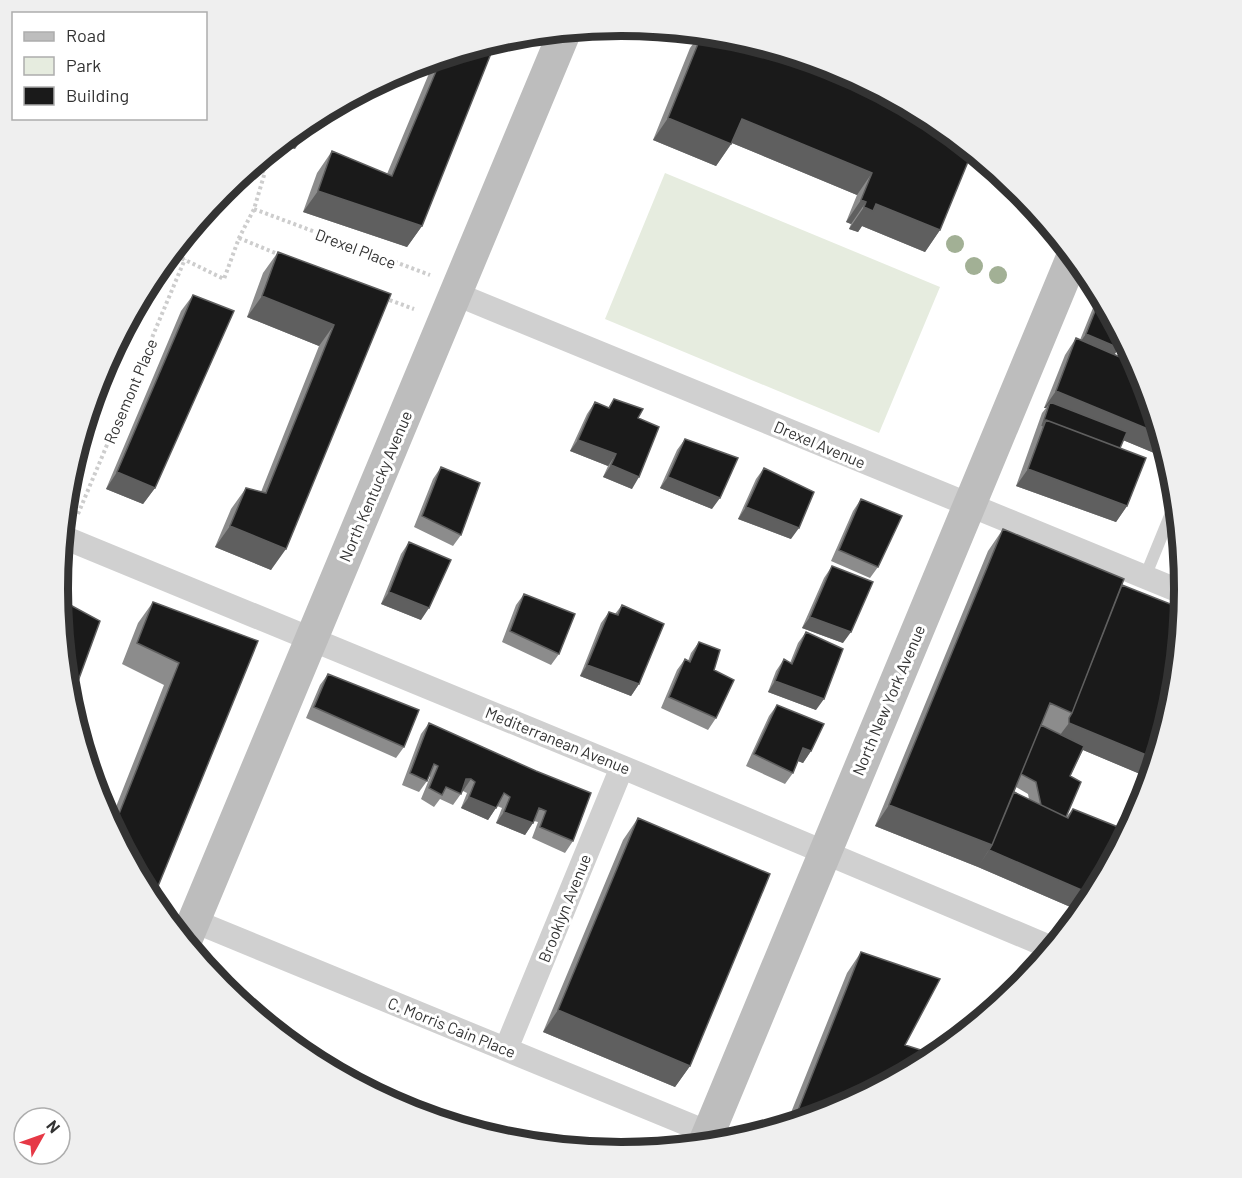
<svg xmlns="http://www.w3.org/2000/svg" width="1242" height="1178" font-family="Barlow,sans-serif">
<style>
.green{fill:#e6ecdf}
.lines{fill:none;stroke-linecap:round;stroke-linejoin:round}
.path{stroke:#cdcdcd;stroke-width:4;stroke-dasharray:3 3;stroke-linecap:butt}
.lane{stroke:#d0d0d0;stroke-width:12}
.street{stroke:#d0d0d0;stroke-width:24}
.secondary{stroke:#bdbdbd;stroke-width:33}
.tree{fill:#a2b095}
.wall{fill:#8c8c8c;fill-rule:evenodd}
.shaded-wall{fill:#5f5f5f}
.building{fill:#1a1a1a;stroke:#5f5f5f;stroke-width:1.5}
.labels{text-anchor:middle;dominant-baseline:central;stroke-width:6;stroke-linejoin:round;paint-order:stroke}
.street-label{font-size:16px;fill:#333;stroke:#fff}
.rim{fill:none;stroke:#333;stroke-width:8}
</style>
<rect width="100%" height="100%" fill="#fff"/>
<path class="green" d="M665,173L940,287L879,433L605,319Z"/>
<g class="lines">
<path class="path" d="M254,209L430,275
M239,238L280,255
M171,253L224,279L239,238L254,209L265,172L252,166
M384,298L414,309
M78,514L185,259"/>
<path class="lane" d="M1145,577L1176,501"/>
<path class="street" d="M456,294L1184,593
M63,537L622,767L1052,948
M194,921L709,1133
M506,1049L622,767"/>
<path class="secondary" d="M185,942L565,31
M704,1144L1073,256"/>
</g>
<g class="tree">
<circle cx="955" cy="244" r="9"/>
<circle cx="974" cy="266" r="9"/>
<circle cx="998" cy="275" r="9"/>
</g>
<path class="wall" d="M701,33L772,55L776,50L815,62L908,110L912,112L913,109L934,121L940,230L925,252L862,226L858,232L849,229L851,224L846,222L857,195L732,143L716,166L653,140L690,48Z
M496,41L422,226L407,247L303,212L317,173L332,151L387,174L435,59Z
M278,252L391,294L271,570L215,547L231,509L246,488L261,492L319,346L247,317L263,273Z
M1099,293L1123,338L1119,348L1115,354L1129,361L1132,355L1142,374L1164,448L1159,455L1123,440L1120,448L1127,506L1116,522L1016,486L1042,413L1046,408H1044L1065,355L1076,338L1080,340Z
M193,295L155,488L143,504L106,489L181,311Z
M614,399L638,418L632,489L603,477L608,466L570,451L587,414L595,402L608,408Z
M685,439L712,509L660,488L677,450Z
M441,467L461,535L453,546L414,527L433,479Z
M764,468L791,539L738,519L756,479Z
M861,499L878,567L870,578L831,561L853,511Z
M1178,520L1179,532L1174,530Z
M1003,529L1122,585L1174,699L1150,778L1083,750L1070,776L1066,817L1073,809L1089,902L1082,912L978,867L875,826L988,551ZM1016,787L1028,794L1029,799L1014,792Z
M409,542L421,620L381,604L401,554Z
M832,566L843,643L802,628L824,578Z
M524,594L559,654L551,665L502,642L516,605Z
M153,602L258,641L152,901L110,822L164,685L122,664L138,623Z
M622,605L639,684L631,696L580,676L601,623L609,612L615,614Z
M806,632L816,710L768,692L776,671L784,659L790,663L798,643Z
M699,642L714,670L716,718L708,730L661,708L677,670L685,659L688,661L691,653Z
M328,674L404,747L396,758L306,718L320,685Z
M777,705L811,751L803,763L798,761L793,773L785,784L746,766L769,716Z
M429,723L536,771L573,841L565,853L532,838L538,822L534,821L525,835L496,823L502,808L497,806L488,820L461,808L467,793L463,791L453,805L440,799L434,807L421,799L430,777L429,776L427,781L419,792L402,785L421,734Z
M638,818L690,1066L675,1087L543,1032L623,840Z
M861,952L836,1110L786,1125L847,973Z"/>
<path class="shaded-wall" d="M668,118L731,144L716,166L653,140Z
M742,119L872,173L857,195L727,141Z
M297,130L306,133L295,149L278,145Z
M318,191L422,226L407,247L303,212Z
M861,200L866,202L851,224L846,222Z
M876,204L940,230L925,252L862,226L858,232L849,229L864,207Z
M262,296L334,325L319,346L247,317Z
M1086,334L1119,348L1111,359L1078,345Z
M1056,391L1160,434L1164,448L1159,455L1048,409L1050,402L1046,408H1044Z
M578,440L616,454L608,466L570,451Z
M611,465L639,477L632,489L603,477Z
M1028,469L1127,506L1116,522L1016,486Z
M117,472L155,488L143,504L106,489Z
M668,477L720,498L712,509L660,488Z
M746,507L799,528L791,539L738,519Z
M230,526L286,549L271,570L215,547Z
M389,592L429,608L421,620L381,604Z
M810,617L851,632L843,643L802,628Z
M587,665L639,684L631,696L580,676Z
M775,681L824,699L816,710L768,692Z
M1069,723L1156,759L1152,770L1147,777L1057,739Z
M803,748L811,751L803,763L795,760Z
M466,779H471L463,791H458Z
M469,797L496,808L488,820L461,808Z
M889,805L992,845L978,867L875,826Z
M504,812L533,823L525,835L496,823Z
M989,850L1093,895L1089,902L1082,912L978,867Z
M558,1010L690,1066L675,1087L543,1032Z"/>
<path class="building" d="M702,34L728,36L775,56L777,50L815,62L856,79L909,107L908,110L915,113L916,111L934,121L972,152L940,230L876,204L873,211L864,207L866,202L861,200L872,173L742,119L731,144L668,118Z
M496,41L422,226L318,191L332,151L392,176L442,57Z
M312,118L306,133L297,130L308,120Z
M278,252L391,294L286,549L230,526L246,488L266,493L334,325L262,296Z
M193,295L234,311L155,488L117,472Z
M1101,296L1123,338L1119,348L1086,334Z
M1076,338L1136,364L1142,374L1160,434L1056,391Z
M614,399L643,409L638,418L659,427L639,477L611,465L616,454L578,440L595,402L609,408Z
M1050,402L1127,432L1120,448L1046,420L1042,426Z
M1046,420L1146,458L1127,506L1028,469Z
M685,439L738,458L720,498L668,477Z
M441,467L480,483L461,535L422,516Z
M764,468L814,492L799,528L746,507Z
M861,499L902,516L878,567L839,550Z
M1003,529L1124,579L1072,713L1050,703L992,845L889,805Z
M409,542L451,560L429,608L389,592Z
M832,566L873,582L851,632L810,617Z
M1122,585L1183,609L1174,699L1156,759L1069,723V718L1072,713Z
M524,594L575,614L559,654L510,631Z
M61,600L100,621L70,703L68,699L59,605Z
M153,602L258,641L152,901L113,829L179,663L137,643Z
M622,605L664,624L639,684L587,665L609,612L618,615Z
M806,632L843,649L824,699L775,681L784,659L792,664Z
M699,642L720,650L714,670L734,680L716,718L669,697L685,659L690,662Z
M328,674L419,710L404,747L314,707Z
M777,705L824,724L811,751L803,748L793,773L754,754Z
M429,723L536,771L591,793L573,841L540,827L546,811L539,808L533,823L504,812L510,797L504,793L496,808L469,797L475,782L471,779H466L461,794L446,787L442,795L429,788L438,766L434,764L427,781L410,773Z
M1041,725L1084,746L1070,776L1081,782L1066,817L1041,805L1036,782L1021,774Z
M1014,792L1068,818L1073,809L1128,831L1093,895L989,850L992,845Z
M638,818L770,874L690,1066L558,1010Z
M861,952L940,979L905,1045L924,1051L918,1066L836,1110L793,1123Z"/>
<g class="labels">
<g class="street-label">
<text transform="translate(356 248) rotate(21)">Drexel Place</text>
<text transform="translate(130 391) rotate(-67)">Rosemont Place</text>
<text transform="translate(820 444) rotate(23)">Drexel Avenue</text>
<text transform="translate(375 486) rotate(-67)">North Kentucky Avenue</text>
<text transform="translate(888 700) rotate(-67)">North New York Avenue</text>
<text transform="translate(558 740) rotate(22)">Mediterranean Avenue</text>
<text transform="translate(564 908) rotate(-68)">Brooklyn Avenue</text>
<text transform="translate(452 1027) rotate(22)">C. Morris Cain Place</text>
</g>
</g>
<path d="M0 0H1242V1178H0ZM68 589a553 553 0 1 1 1106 0a553 553 0 1 1-1106 0Z" fill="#efefef" fill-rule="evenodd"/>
<path class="rim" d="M68 589a553 553 0 1 1 1106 0a553 553 0 1 1-1106 0Z"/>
<rect x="12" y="12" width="195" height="108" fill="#ffffff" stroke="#adadad" stroke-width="1.5"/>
<rect x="24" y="32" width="30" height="9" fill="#bdbdbd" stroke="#adadad" stroke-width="1.5"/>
<text x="66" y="42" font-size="18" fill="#333333">Road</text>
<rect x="24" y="57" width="30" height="18" fill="#e6ecdf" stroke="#adadad" stroke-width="1.5"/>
<text x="66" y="72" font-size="18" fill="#333333">Park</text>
<rect x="24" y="87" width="30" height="18" fill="#1a1a1a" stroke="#adadad" stroke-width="1.5"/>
<text x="66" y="102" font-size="18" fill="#333333">Building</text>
<g transform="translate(42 1136) rotate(50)"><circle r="28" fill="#ffffff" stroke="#adadad" stroke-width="1.5"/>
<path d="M0-4.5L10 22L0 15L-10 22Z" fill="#e63946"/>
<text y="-9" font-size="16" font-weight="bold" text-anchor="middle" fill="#333333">N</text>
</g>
</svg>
